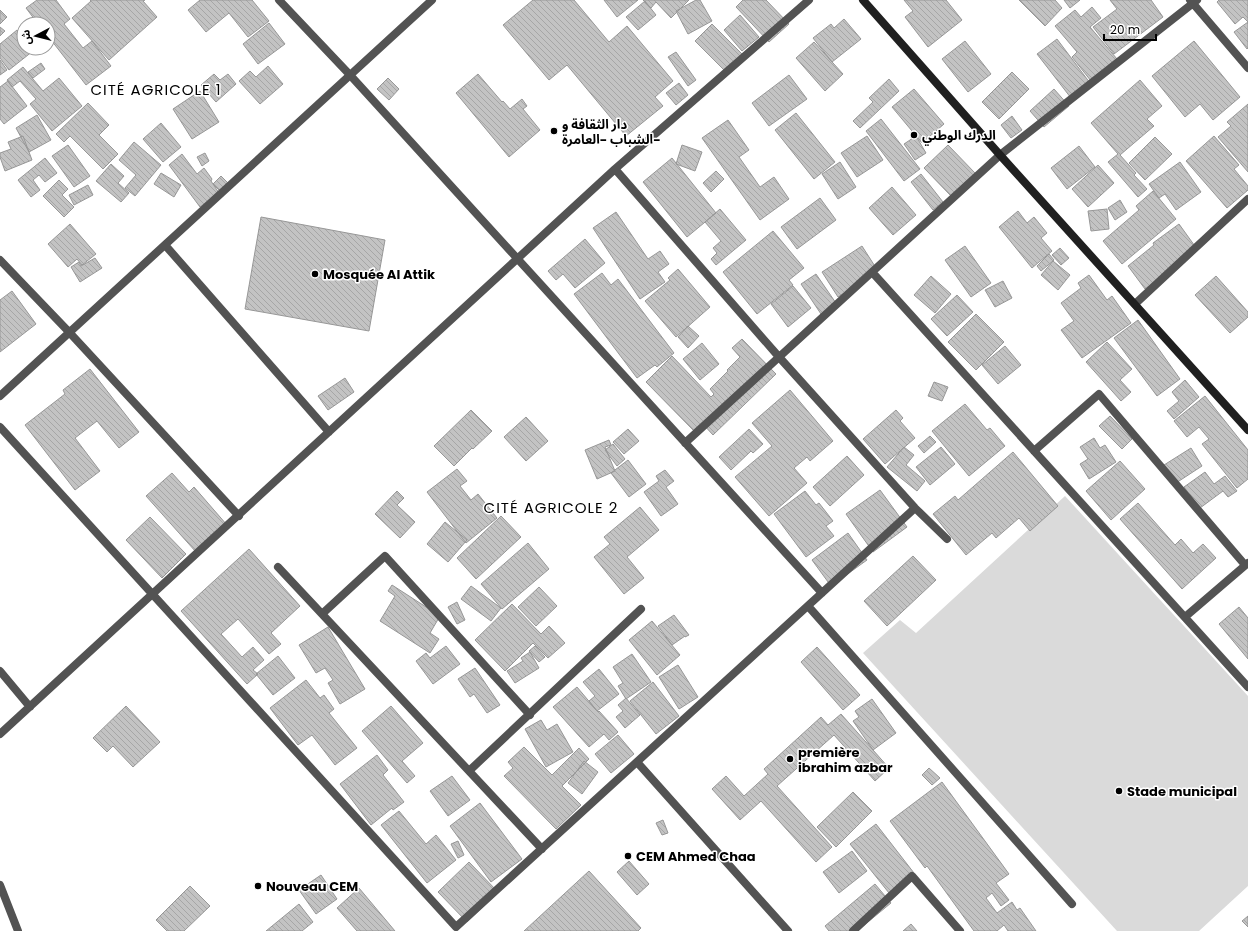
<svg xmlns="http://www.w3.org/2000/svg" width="1248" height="931" font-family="Poppins,'Noto Sans Arabic',sans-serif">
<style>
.grass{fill:#dadada}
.building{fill:url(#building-back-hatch);stroke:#979797}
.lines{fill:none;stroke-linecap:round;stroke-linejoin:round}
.minor{stroke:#535353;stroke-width:8}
.secondary{stroke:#202020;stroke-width:8}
.poi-dot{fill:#000;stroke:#fff;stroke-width:1.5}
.labels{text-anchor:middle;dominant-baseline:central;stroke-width:3;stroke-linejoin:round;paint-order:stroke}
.poi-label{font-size:13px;font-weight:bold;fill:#000;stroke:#fff;text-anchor:start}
.quarter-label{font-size:15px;letter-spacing:1px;fill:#000;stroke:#fff}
</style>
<defs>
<pattern id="building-back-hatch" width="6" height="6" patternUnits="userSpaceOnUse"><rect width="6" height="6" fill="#c3c3c3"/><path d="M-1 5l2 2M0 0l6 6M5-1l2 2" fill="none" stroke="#a6a6a6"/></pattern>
</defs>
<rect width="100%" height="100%" fill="#fff"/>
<path class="grass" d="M1065,496L1248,696V886L1199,931H1117L863,653L900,620L916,633Z"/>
<path class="building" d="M37,0H56L70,19L64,24L83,48L92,41L111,66L86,85L48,36V24H38L26,8Z
M90,0H145L143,1L157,17L109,60L72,18L91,1Z
M200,0H252L269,21L248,37L229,13L206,32L188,10Z
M533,0H574L609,42L627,26L673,81L655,97L663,106L626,136L567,65L549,80L503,25Z
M604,0H638L617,17Z
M643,0H689L671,18L656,2L651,8Z
M696,0H700L712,21L688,34L676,11Z
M743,0H766L789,24L769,42L736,7Z
M904,0H946L962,20L928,47L905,17L913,11Z
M1019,0H1055L1062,8L1045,26Z
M1064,0H1080L1070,8Z
M1110,0H1151L1163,17L1114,54L1093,27L1117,9Z
M1219,0H1248V22L1243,17L1235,24L1217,2Z
M645,1L656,15L638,30L626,17Z
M1092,7L1101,18L1090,27L1117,59L1091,81L1072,57L1077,52L1055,26L1075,10L1081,17Z
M0,10L7,17L0,24Z
M740,15L759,37L742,51L724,30Z
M844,19L861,39L832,62L813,38L831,24L834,28Z
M1248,22V48L1247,49L1234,32Z
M269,23L285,44L258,64L243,44Z
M712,24L745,57L728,74L695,41Z
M0,27L5,31L0,36Z
M17,30L24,39V48H31L33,51L9,70L0,58V44Z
M1057,39L1090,83L1071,98L1037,54Z
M965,41L991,74L968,92L942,59Z
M1194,41L1240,97L1213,120L1200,104L1185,117L1152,76Z
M814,42L843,74L825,91L796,58Z
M676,52L696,80L688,86L668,57Z
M0,60L7,70L0,75Z
M41,63L45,69L33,78L28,72Z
M268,66L283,84L260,104L239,81L250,71L256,77Z
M23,67L43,91L59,78L82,106L52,131L30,104L36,99L20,81L12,87L7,80Z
M1012,72L1029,89L999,119L982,102Z
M214,74L220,80L228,74L236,84L216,102L201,85Z
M478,74L502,102L503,101L510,109L522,99L527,106L523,109L540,130L509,157L456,93Z
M789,75L807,99L769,126L752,103Z
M388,78L399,89L389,100L377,89Z
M889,79L899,91L860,128L853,121L873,102L869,98Z
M1140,80L1162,106L1147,119L1154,126L1120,155L1136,173L1134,175L1147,189L1138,197L1108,162L1118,154L1091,123Z
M8,81L27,106L4,124L0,119V87Z
M679,83L688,95L676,105L666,93Z
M914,89L944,124L922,143L892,107Z
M1054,89L1069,106L1044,127L1030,111Z
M200,91L219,122L192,139L173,109Z
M88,103L109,125L99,135L118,154L103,169L70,136L64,142L56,134Z
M1248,104V172L1218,137L1231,126L1227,122Z
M796,113L835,162L814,179L775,130Z
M37,115L51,140L29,152L16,128Z
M1012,116L1022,130L1011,138L1001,125Z
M881,119L920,169L904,181L866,131Z
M728,120L749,150L739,157L760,187L774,177L789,199L760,220L702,138Z
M161,123L181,147L163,162L143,139Z
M23,136L32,160L5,171L0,157V153L11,149L8,142Z
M867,136L883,160L857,177L841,153Z
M916,136L926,153L915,160L904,144Z
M1214,136L1239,165L1234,169L1248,186V190L1227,208L1186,161Z
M1155,137L1172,154L1145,180L1129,163Z
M134,142L161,165L135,196L125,188L136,175L119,160Z
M68,145L90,176L74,187L52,156Z
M682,145L702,152L695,171L676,164Z
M948,145L975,173L951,196L924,168Z
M1079,146L1095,167L1067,189L1051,168Z
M205,153L209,161L202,166L197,157Z
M182,154L197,174L204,168L212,179L211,181L219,193L200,207L169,165Z
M45,158L57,173L45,182L39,175L33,180L40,190L31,197L18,180Z
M672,158L716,213L687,237L643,182Z
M840,162L856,187L838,199L822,174Z
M1180,162L1201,192L1176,210L1165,194L1159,198L1149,184Z
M111,164L124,176L118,183L129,193L121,202L96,181Z
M1098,165L1114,183L1088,207L1072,189Z
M716,171L724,179L711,192L703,183Z
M161,173L181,185L174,197L154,184Z
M921,174L943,202L933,210L911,182Z
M221,176L230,185L222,193L213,184Z
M59,180L68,189L62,195L74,207L64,217L43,196Z
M88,185L93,195L74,205L69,195Z
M892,187L916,215L893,235L869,208Z
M1153,191L1176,219L1122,264L1103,241L1139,210L1136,206Z
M820,198L836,220L797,249L781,227Z
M1120,200L1127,212L1115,220L1108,208Z
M720,209L746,240L716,265L711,259L717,253L713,248L721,241L705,222Z
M1107,209L1109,229L1091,231L1088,211Z
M1018,211L1027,223L1034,217L1047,233L1041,238L1052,251L1032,268L999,227Z
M616,212L648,259L660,251L669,264L658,272L665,282L640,299L593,228Z
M261,217L385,240L369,331L245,309Z
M70,224L96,254L82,265L77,259L68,267L48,244Z
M1179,224L1197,249L1145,289L1128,266L1154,245L1153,243Z
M773,231L804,268L789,280L793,285L757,314L723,272Z
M585,239L605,263L575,288L563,274L556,280L548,271Z
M862,246L878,271L838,297L822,272Z
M965,246L991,283L971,297L945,260Z
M1060,248L1069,258L1061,265L1052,255Z
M1049,254L1054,260L1041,271L1037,266Z
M95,258L102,268L80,282L71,267L79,262L81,266Z
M1053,261L1070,275L1058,290L1041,275Z
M678,269L710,307L676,337L645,301L670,280L668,278Z
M602,273L611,285L618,279L674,353L657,367L655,365L637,378L574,294Z
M816,274L838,306L823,317L801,284Z
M1089,275L1107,300L1112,296L1131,323L1082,358L1061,330L1074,321L1061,303L1081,288L1078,283Z
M931,276L951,294L935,313L914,295Z
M1216,276L1248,312V317L1230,333L1195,295Z
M1003,281L1012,298L995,307L985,290Z
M793,286L811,308L788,327L771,304Z
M12,291L36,324L0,352V300Z
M957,295L973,312L947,336L931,319Z
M976,314L1004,342L976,370L948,342Z
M1138,320L1180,379L1157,396L1114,338Z
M688,326L699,336L688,348L678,337Z
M742,339L776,374L713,435L703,424L695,432L646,382L672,356L711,397L714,394L710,389L728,371L727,370L740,357L732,348Z
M1107,342L1132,369L1120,380L1131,392L1121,401L1086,362Z
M702,343L719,364L700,380L683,359Z
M1005,346L1021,365L998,384L982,365Z
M90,369L139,432L119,448L97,421L75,438L100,471L75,490L25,425L65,394L63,390Z
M345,378L354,392L328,410L318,396Z
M1185,380L1199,397L1174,419L1167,411L1179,401L1172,392Z
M934,382L948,387L942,401L928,396Z
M790,390L833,441L810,461L807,457L794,468L807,483L769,516L735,477L772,446L752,423Z
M1205,396L1248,450V479L1237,488L1202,444L1209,439L1199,427L1187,437L1174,421Z
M965,404L987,430L990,428L1005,446L969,476L932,431Z
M471,410L492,431L473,449L472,448L454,466L434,446Z
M896,410L903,418L900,421L915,438L885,464L863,439Z
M1110,416L1132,439L1122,449L1099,426Z
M526,417L548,441L526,461L504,437Z
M628,429L639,441L624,454L613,442Z
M749,429L763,444L753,453L751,451L731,470L719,457Z
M930,436L936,442L924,453L918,446Z
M1094,438L1100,448L1105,445L1116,462L1089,479L1080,464L1088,459L1080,447Z
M609,440L611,445L605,447L615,471L597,479L585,450Z
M613,444L625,459L617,466L605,450Z
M904,447L914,455L906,465L925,481L917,491L887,467Z
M941,447L955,464L930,485L916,467Z
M1191,448L1202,466L1176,483L1164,465Z
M1013,452L1058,506L1030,531L1019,518L996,538L992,533L966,555L933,514L955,496L958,500Z
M847,456L864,475L830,506L813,487Z
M628,460L646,484L629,497L611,473Z
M1120,461L1145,489L1111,520L1086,491Z
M457,469L467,481L460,486L471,500L478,494L497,518L466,543L427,492Z
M665,470L674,481L666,487L678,504L661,516L644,492L659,481L656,476Z
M1205,472L1214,484L1225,476L1237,491L1228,497L1223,491L1200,508L1184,487Z
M172,473L189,492L194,487L227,525L196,552L146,496Z
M880,490L907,527L873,552L846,514Z
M397,491L404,498L397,505L415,522L400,538L375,514Z
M805,491L816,505L819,503L833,521L826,526L834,536L806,557L774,514Z
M1138,503L1175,545L1181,539L1193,553L1203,544L1216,558L1182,589L1120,519Z
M640,507L659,530L627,557L644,578L624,594L594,557L610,544L604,537Z
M501,516L521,537L476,579L457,558Z
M150,517L186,554L162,578L126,540Z
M445,522L467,540L448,562L427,544Z
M848,533L867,560L831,586L812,560Z
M528,543L549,569L502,609L481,584Z
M249,549L300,606L271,633L281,644L269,654L238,619L221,634L242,657L253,647L264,660L253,670L258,674L247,684L181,611Z
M913,556L936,580L887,626L864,601Z
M392,585L440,616L430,633L439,639L430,653L380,621L395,596L388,591Z
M471,586L501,608L491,621L461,599Z
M539,587L557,606L536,626L518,607Z
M457,602L465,620L457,624L448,607Z
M512,604L541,634L549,626L565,643L548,658L533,643L505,671L475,640Z
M1239,607L1248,618V659L1219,624Z
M674,615L689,635L685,637V636L672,645L658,626Z
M652,621L680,655L657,675L629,640Z
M328,627L365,689L340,704L328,683L333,680L325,668L316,673L299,645Z
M446,646L460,664L433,684L416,661L426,653L430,658Z
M535,646L545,657L539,662L529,651Z
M817,647L860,695L843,710L801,662Z
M530,652L539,668L515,683L507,671L523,661L521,658Z
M632,654L651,682L626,699L618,686L623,683L613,667Z
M278,656L295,678L273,695L256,674Z
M678,665L698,697L679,709L659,677Z
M475,668L500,705L487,713L474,694L470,697L458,679Z
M599,669L619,694L597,711L589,701L595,696L583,682Z
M306,680L320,698L324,695L334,709L329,713L357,748L335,765L312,735L298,745L270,708Z
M653,682L679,716L656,734L630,701Z
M577,687L598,712L599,711L618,732L609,740L604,734L589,747L553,707Z
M626,698L640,715L625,728L616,717L623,711L618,705Z
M872,699L896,733L873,750L853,721L859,717L855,711Z
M126,706L160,742L133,767L113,746L107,752L93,738Z
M391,706L423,743L402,761L415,776L407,783L362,731Z
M841,714L889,768L875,781L834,735L777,786L832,847L816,862L761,801L740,820L712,789L726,776L744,796L768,774L764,769L821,717L828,725Z
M541,720L547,730L557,724L573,752L546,767L525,729Z
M618,735L634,754L611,773L595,754Z
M524,747L552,775L579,748L589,759L562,786L581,805L556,829L504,776L513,768L508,762Z
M377,755L388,770L383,775L404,802L393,810L392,808L371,825L340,784Z
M584,761L598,772L582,794L568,783Z
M929,768L940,778L932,785L922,775Z
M452,776L470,800L448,816L430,791Z
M942,782L1009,874L996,883L1009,900L1001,906L992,893L986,898L997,913L1012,902L1017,910L1020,908L1036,931H1008L1004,925L997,931H974L927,866L925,868L890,821Z
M853,792L872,811L836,847L817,827Z
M480,803L522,859L491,882L450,826Z
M399,811L426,844L436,835L456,860L427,883L381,825Z
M663,820L668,833L662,835L656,823Z
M876,824L914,873L889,893L850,844Z
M458,841L464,855L458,858L451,844Z
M852,851L867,871L839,893L823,872Z
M629,861L649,884L637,895L617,872Z
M469,862L498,892L467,922L438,892Z
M589,871L641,928L638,931H524Z
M321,875L337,899L316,914L299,890Z
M875,884L891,903L857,931H829L825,926Z
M190,886L210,906L184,931H167L156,920Z
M359,888L395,931H357L337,908Z
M299,904L313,922L302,931H266Z
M1248,916V927L1242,921Z
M911,924L917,931H903Z"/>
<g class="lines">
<path class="minor" d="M279,0L350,75L822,593
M1190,0L1248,68
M615,169L779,357L915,508L947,539
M165,245L329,432
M0,260L69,332L239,516
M872,272L1248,687
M1135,304L1248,199
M0,396L432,0
M0,427L456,927L915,508
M685,443L1000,155L1197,0
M1034,451L1099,394L1245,565
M278,567L542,849
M808,606L1072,904
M322,614L385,556L530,715
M1185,617L1248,563
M0,671L30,707
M0,734L615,169L809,0
M637,762L788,931
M469,771L641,609
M0,885L18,931
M853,931L912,876L960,931"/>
<path class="secondary" d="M863,0L1000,155L1248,430"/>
</g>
<g class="poi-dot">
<circle cx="554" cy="131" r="4"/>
<circle cx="914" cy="135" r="4"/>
<circle cx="315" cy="274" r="4"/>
<circle cx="790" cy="759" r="4"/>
<circle cx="1119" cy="791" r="4"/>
<circle cx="628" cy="856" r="4"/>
<circle cx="258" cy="886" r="4"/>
</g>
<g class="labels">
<g class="poi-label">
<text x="562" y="124">دار الثقافة و<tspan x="562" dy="15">الشباب -العامرة-</tspan></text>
<text x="922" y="135">الدرك الوطني</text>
<text x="323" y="274">Mosquée Al Attik</text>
<text x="798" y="752">première<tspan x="798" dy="15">ibrahim azbar</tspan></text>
<text x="1127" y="791">Stade municipal</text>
<text x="636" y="856">CEM Ahmed Chaa</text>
<text x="266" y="886">Nouveau CEM</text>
</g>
<g class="quarter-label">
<text x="156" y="89">CITÉ AGRICOLE 1</text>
<text x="551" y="507">CITÉ AGRICOLE 2</text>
</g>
</g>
<g transform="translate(36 36) rotate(263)"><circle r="19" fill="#ffffff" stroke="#999999"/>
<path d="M0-3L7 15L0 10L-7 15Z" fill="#000000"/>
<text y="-6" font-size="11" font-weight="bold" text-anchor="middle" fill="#000000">ش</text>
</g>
<path d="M1104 34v6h52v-6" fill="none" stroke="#000000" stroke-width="2"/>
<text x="1110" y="34" font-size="12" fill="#000000" stroke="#ffffff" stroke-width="3" paint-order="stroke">20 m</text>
</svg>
